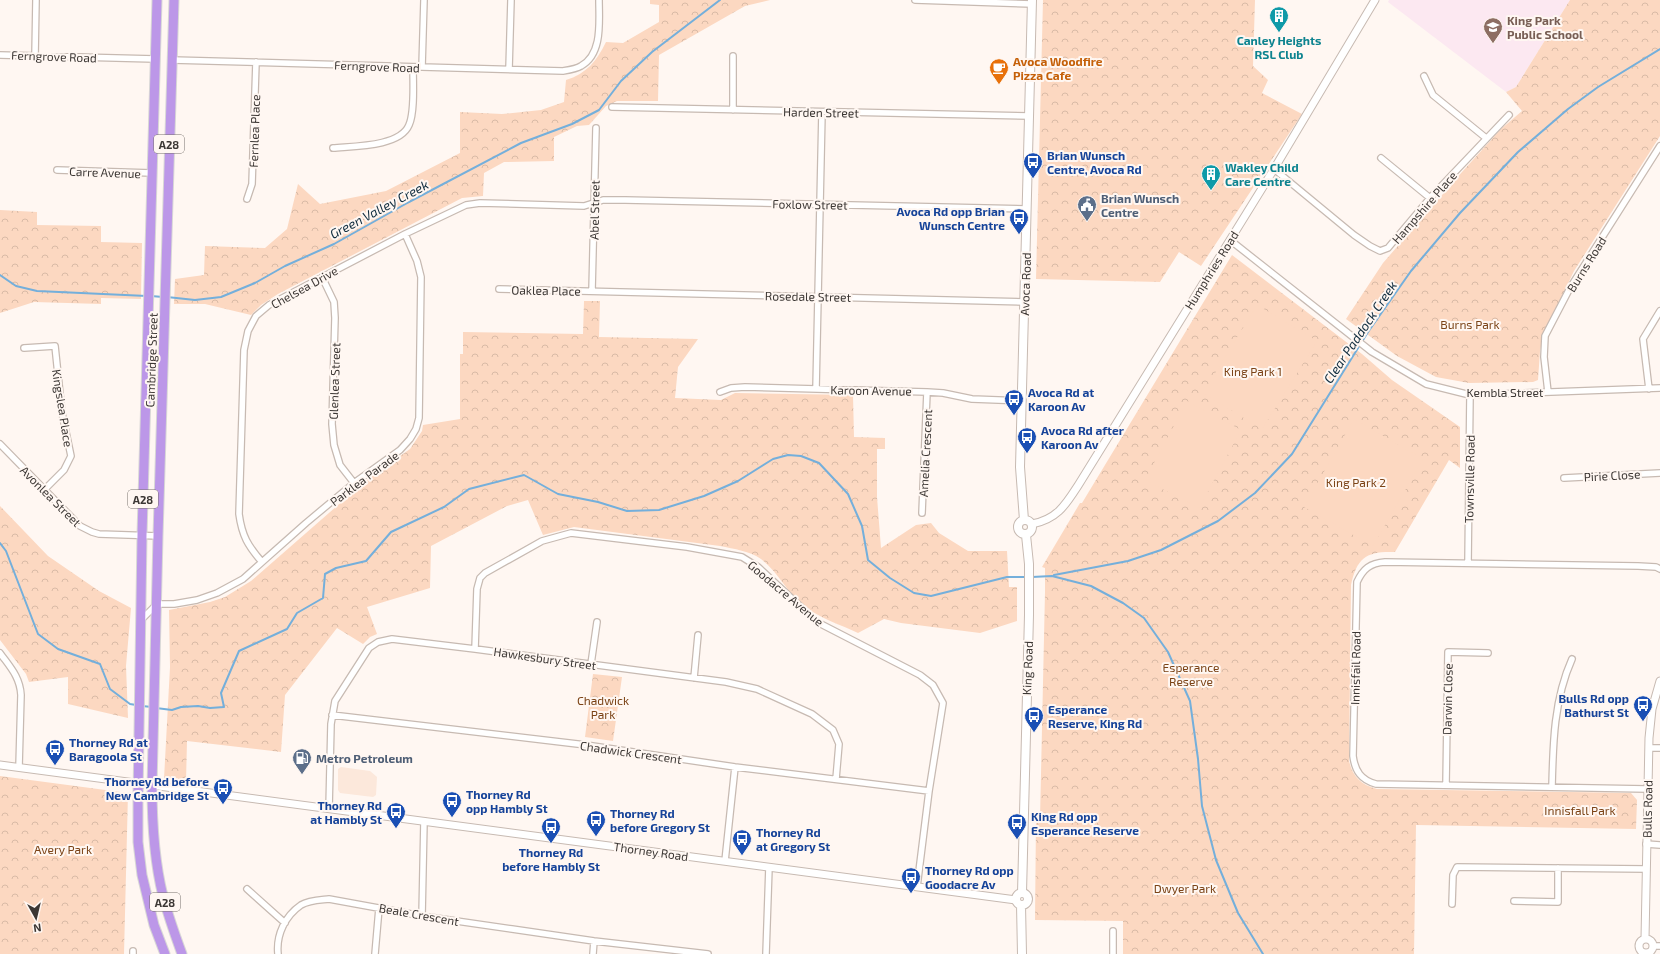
<svg xmlns="http://www.w3.org/2000/svg" width="1660" height="954" font-family="'Exo 2',sans-serif">
<style>
.built{fill:#fce8db}
.education{fill:#fce8f1}
.forest{fill:url(#forest-crowns)}
.pitch{fill:#fcd8c1}
.lines{fill:none;stroke-linecap:round;stroke-linejoin:round}
.stream{stroke:#74afdb;stroke-width:2}
.minor-casing{stroke:#c7bab2;stroke-width:8}
.tertiary-casing{stroke:#c7bab2;stroke-width:9}
.secondary-casing{stroke:#c7bab2;stroke-width:10}
.trunk-casing{stroke:#d8d7d6;stroke-width:11}
.minor{stroke:#fff;stroke-width:5.5}
.tertiary{stroke:#fff;stroke-width:7}
.secondary{stroke:#fff;stroke-width:8}
.trunk{stroke:#bc97e8;stroke-width:9}
.labels{text-anchor:middle;dominant-baseline:central;stroke-width:4;stroke-linejoin:round;paint-order:stroke}
.shield{fill:#fff7f2;stroke:#76716d;stroke-width:1}
.shield-label{font-size:11px;font-weight:bold;fill:#3c3734}
.education-label{font-size:12px;font-weight:bold;fill:#785e54;stroke:#fff7f2;text-anchor:start}
.culture-label{font-size:12px;font-weight:bold;fill:#0d838f;stroke:#fff7f2}
.street-label{font-size:12px;fill:#3c3734;stroke:#fff7f2}
.food-label{font-size:12px;font-weight:bold;fill:#c56008;stroke:#fff7f2;text-anchor:start}
.transit-label{font-size:12px;font-weight:bold;fill:#164399;stroke:#fff7f2;text-anchor:start}
.service-label{font-size:12px;font-weight:bold;fill:#4e5e75;stroke:#fff7f2;text-anchor:start}
.park-label{font-size:12px;fill:#7b4316;stroke:#fff7f2}
.water-label{font-size:13px;font-style:italic;fill:#112d3f;stroke:#fff7f2}
</style>
<defs>
<pattern id="forest-crowns" width="20" height="18" patternUnits="userSpaceOnUse"><rect width="20" height="18" fill="#fcd8c1"/><path d="M2 6a3 3 0 1 1 6 0M12 15a3 3 0 1 1 6 0" fill="none" stroke="#d9baa6"/></pattern>
</defs>
<rect width="100%" height="100%" fill="#fff7f2"/>
<path class="built" d="M341,767L370,771L377,777L376,795L373,797L340,793L338,790V769Z"/>
<path class="education" d="M1389,0H1570L1516,87L1506,92L1388,2Z"/>
<path class="forest" d="M650,0H770L745,6L659,55L658,101H617L606,106L589,125L577,126L554,137V161L504,162L484,173L483,196L462,198L278,294L261,305L251,315L205,304H174L175,279L204,275L205,246L265,248L287,229L298,184L320,204L386,191L460,153V112L502,114L541,110L564,102L566,80C586,74 597,61 606,42L623,43L659,22V5L650,4Z
M1043,0H1255L1253,66L1268,80L1262,93L1302,114L1201,266L1179,252L1160,282L1036,279Z
M1570,0H1660V136L1574,271L1544,333L1540,351L1538,380L1533,382L1469,383L1436,377L1397,356L1346,319L1383,263L1462,172L1501,129L1522,111L1506,92L1516,87Z
M0,210L37,212V225L101,226V242L142,243L141,299L101,298V304L34,302L0,313Z
M1232,255L1362,354L1392,380L1460,427V468L1449,460L1395,552C1367,551 1357,557 1351,585L1349,761C1353,777 1361,785 1377,789L1631,793L1637,800L1636,829L1416,825L1414,954H1123V921L1035,920L1036,819H1040L1045,592V568L1042,567L1080,503H1082Z
M584,301H600L599,337L698,339L678,367L675,398L721,400L735,393L853,395L854,437L885,438V449H877V497L881,548L916,525L931,523L939,533L968,551H1007L1009,587H1017V621L980,633L901,623L884,619L858,633C841,625 820,618 805,607C788,594 778,572 761,559C750,551 734,549 720,546L574,527L543,535L528,500L507,506L431,546L430,588L367,607L377,634L370,637L363,644L337,628L285,695L281,752L187,741L186,782L164,779L170,667L169,610L210,602L225,597L251,581L369,478L410,449L422,431L423,425L460,419V354H463V332L583,334Z
M0,506L48,556L99,591L131,608L126,666L128,718L68,704V677L29,682L26,674L0,640Z
M593,674L622,677L613,741L585,737Z
M0,776L128,793L124,954H0Z"/>
<path class="pitch" d="M1257,305L1317,341L1262,429L1203,393Z
M1187,401L1241,430L1199,508L1145,480Z
M1354,419L1423,459L1373,546L1304,507Z"/>
<g class="lines">
<path class="stream" d="M0,275L16,286L37,291L147,296
M151,296L163,297
M167,297L195,300L221,297L255,283L285,266L334,244L409,202L521,143L572,124L599,110L621,81L652,52L720,0
M0,543L6,551L38,634L58,649L100,664L110,689L130,704L136,705
M1054,575L1128,561L1161,550L1218,521L1255,493L1292,454L1368,332L1411,271L1460,213L1518,152L1568,109L1598,87L1660,49
M1032,577L1052,576L1091,586L1123,603L1144,618L1168,652L1190,701L1198,759L1202,806L1216,860L1238,913L1263,954
M142,706L152,707
M156,708L172,710L181,707L198,706L210,708L224,707L221,693L239,651L287,629L297,613L323,598L325,574L336,568L366,561L391,532L444,507L469,489L524,475L558,494L598,502L627,511L659,510L704,496L738,481L773,459L788,455L801,456L819,463L848,494L862,526L868,560L890,578L914,593L931,596L1007,577H1027"/>
<defs>
<path id="minor" d="M915,0L1032,4
M0,55L155,59
M35,56L36,0
M733,56V110
M172,60L563,71C569,70 576,69 581,66C603,54 599,21 599,0
M422,67L424,0
M509,69L511,0
M1424,76L1433,95L1486,138
M612,107L1029,116
M333,148C353,146 400,147 409,125C415,112 413,81 413,67
M1381,158L1430,198
M1274,169L1354,235L1370,246L1380,251L1388,248L1393,242L1430,198L1509,115
M57,170L152,173
M247,199L252,184L256,62
M1230,240L1372,352L1426,384L1470,395L1660,388
M322,277L334,302L335,318L332,424L334,445L340,465L354,483
M499,289L1024,302
M592,291L596,128
M24,348L55,346L62,413L71,456L64,470L44,490
M816,389L822,112
M1649,389L1643,339L1660,311
M720,392L731,388L745,387L927,392L943,393L972,399L1022,401
M1548,392L1544,357L1545,336L1570,288L1660,146
M0,444L80,526L92,532L99,534L158,536
M1564,478L1660,473
M922,513L927,392
M262,562C248,546 242,536 239,514L244,350L248,331L256,316L269,305L405,234L466,205L480,203L584,206L603,200H625L1027,209
M1468,563L1470,395
M141,620L157,604H174L197,600L217,593L243,579L306,523L354,483L400,450L410,439L416,429L419,418L421,277L417,261L405,234
M475,649L477,589L480,578L485,573L542,541L571,533L687,547L742,557L758,567L817,622L920,675L933,685L943,703L929,791L917,887
M0,653C10,667 20,677 21,695L19,767
M591,664L597,622
M694,678L698,635
M332,715L586,745L735,767L929,791
M1649,748H1660
M1446,785L1448,652L1488,653
M1552,787C1553,743 1554,699 1572,659
M1647,789L1376,784C1361,780 1355,771 1353,756L1357,582C1363,569 1370,563 1385,562L1638,566L1656,567L1660,569
M329,809L331,724L335,701L369,648L378,642L392,639L475,649L726,682L757,689L812,714L833,730L839,744L836,779
M1646,844L1660,845
M725,861L735,767
M247,889L285,923
M1514,901L1558,902V868
M1452,904L1453,875L1457,867L1646,869
M422,916L424,821
M1653,946H1660
M133,954V951
M278,954C276,935 285,916 301,905C309,900 320,900 329,899L422,916L512,929L594,941L708,954
M375,954L379,908
M593,954L594,941
M766,954L769,867
M1113,954V931"/>
<path id="tertiary" d="M1032,524C1058,519 1066,504 1079,484L1274,169L1375,0
M0,765L1016,900
M1645,939L1649,738L1652,709L1660,681
M1639 946a7 7 0 1 1 14 0a7 7 0 1 1-14 0Z"/>
<path id="secondary" d="M1018 527a7 7 0 1 1 14 0a7 7 0 1 1-14 0Z
M1024,520L1020,467L1032,0
M1016 899a6 6 0 1 1 12 0a6 6 0 1 1-12 0Z
M1022,893L1029,615V564L1026,535
M1021,905L1022,954"/>
<path id="trunk" d="M157,0L142,535L138,797V842L142,875L154,925L165,954
M174,0L158,536L152,786C152,822 154,860 163,896C168,915 175,935 182,954"/>
</defs>
<use href="#minor" class="minor-casing"/>
<use href="#tertiary" class="tertiary-casing"/>
<use href="#secondary" class="secondary-casing"/>
<use href="#trunk" class="trunk-casing"/>
<use href="#minor" class="minor"/>
<use href="#tertiary" class="tertiary"/>
<use href="#secondary" class="secondary"/>
<use href="#trunk" class="trunk"/>
</g>
<defs>
<symbol id="building-pin" viewBox="-11 -11 22 30"><path d="M0 17L-7.5 6A9.5 9.5 0 1 1 7.5 6Z" fill="#0f9aa8" stroke="#fff7f2"/><path d="M-4-6H4V6H1V3H-1V6H-4ZM-2.5-4.3h1.7v1.8h-1.7ZM.8-4.3h1.7v1.8H.8ZM-2.5-1h1.7V.8h-1.7ZM.8-1h1.7V.8H.8Z" fill="#fff"/></symbol>
<symbol id="school-pin" viewBox="-11 -11 22 30"><path d="M0 17L-7.5 6A9.5 9.5 0 1 1 7.5 6Z" fill="#8d6e63" stroke="#fff7f2"/><path d="M0-5L7-2L0 1L-7-2ZM-4 1L0 2.5L4 1V4Q0 6-4 4Z" fill="#fff"/></symbol>
<symbol id="cafe-pin" viewBox="-11 -11 22 30"><path d="M0 17L-7.5 6A9.5 9.5 0 1 1 7.5 6Z" fill="#e8710a" stroke="#fff7f2"/><path d="M-5.5-4.5H6V0H3Q3 3.5 0 3.5H-2.5Q-5.5 3.5-5.5 0ZM3-3.2v2h1.7v-2ZM-6 4.5H4V6H-6Z" fill="#fff"/></symbol>
<symbol id="bus-pin" viewBox="-11 -11 22 30"><path d="M0 17L-7.5 6A9.5 9.5 0 1 1 7.5 6Z" fill="#1a4fb4" stroke="#fff7f2"/><path d="M-5-6H5V4H4V6H2V4H-2V6H-4V4H-5ZM-3.5-4V0h7V-4ZM-3.5 1.2v1.5H-2V1.2ZM2 1.2v1.5H3.5V1.2Z" fill="#fff"/></symbol>
<symbol id="civic-pin" viewBox="-11 -11 22 30"><path d="M0 17L-7.5 6A9.5 9.5 0 1 1 7.5 6Z" fill="#5c6f8a" stroke="#fff7f2"/><path d="M-.6-6.5H3V-4.5H.6V-3L4-1V1h2V6H-6V1h2V-1L-.6-3ZM-1.2 2.5V6h2.4V2.5Z" fill="#fff"/></symbol>
<symbol id="fuel-pin" viewBox="-11 -11 22 30"><path d="M0 17L-7.5 6A9.5 9.5 0 1 1 7.5 6Z" fill="#5c6f8a" stroke="#fff7f2"/><path d="M-5.5-6h7V0h2V4h1.3V-2.5L3-4.5l.8-.8L6-3V5H2.5V1h-1V6h-7ZM-4.2-4.7v3.2H.2V-4.7Z" fill="#fff"/></symbol>
</defs>
<g fill-rule="evenodd">
<use href="#building-pin" x="1268" y="5" width="22" height="30"/>
<use href="#school-pin" x="1482" y="16" width="22" height="30"/>
<use href="#cafe-pin" x="988" y="57" width="22" height="30"/>
<use href="#bus-pin" x="1022" y="151" width="22" height="30"/>
<use href="#building-pin" x="1200" y="163" width="22" height="30"/>
<use href="#civic-pin" x="1076" y="194" width="22" height="30"/>
<use href="#bus-pin" x="1008" y="207" width="22" height="30"/>
<use href="#bus-pin" x="1003" y="388" width="22" height="30"/>
<use href="#bus-pin" x="1016" y="426" width="22" height="30"/>
<use href="#bus-pin" x="1632" y="694" width="22" height="30"/>
<use href="#bus-pin" x="1023" y="705" width="22" height="30"/>
<use href="#bus-pin" x="44" y="738" width="22" height="30"/>
<use href="#fuel-pin" x="291" y="747" width="22" height="30"/>
<use href="#bus-pin" x="212" y="777" width="22" height="30"/>
<use href="#bus-pin" x="441" y="790" width="22" height="30"/>
<use href="#bus-pin" x="385" y="801" width="22" height="30"/>
<use href="#bus-pin" x="585" y="809" width="22" height="30"/>
<use href="#bus-pin" x="1006" y="812" width="22" height="30"/>
<use href="#bus-pin" x="540" y="816" width="22" height="30"/>
<use href="#bus-pin" x="731" y="828" width="22" height="30"/>
<use href="#bus-pin" x="900" y="866" width="22" height="30"/>
</g>
<g class="labels">
<g class="shield">
<rect x="154" y="135" width="30" height="18" rx="3"/>
<rect x="128" y="490" width="30" height="18" rx="3"/>
<rect x="150" y="893" width="30" height="18" rx="3"/>
</g>
<g class="shield-label">
<text x="169" y="144">A28</text>
<text x="143" y="499">A28</text>
<text x="165" y="902">A28</text>
</g>
<g class="education-label">
<text x="1507" y="20">King Park<tspan x="1507" dy="14">Public School</tspan></text>
</g>
<g class="culture-label">
<text x="1279" y="40">Canley Heights<tspan x="1279" dy="14">RSL Club</tspan></text>
<text x="1225" y="167" text-anchor="start">Wakley Child<tspan x="1225" dy="14">Care Centre</tspan></text>
</g>
<g class="street-label">
<text transform="translate(54 56) rotate(2)">Ferngrove Road</text>
<text transform="translate(377 66) rotate(2)">Ferngrove Road</text>
<text transform="translate(821 112) rotate(1)">Harden Street</text>
<text transform="translate(254 131) rotate(-88)">Fernlea Place</text>
<text transform="translate(105 172) rotate(2)">Carre Avenue</text>
<text transform="translate(810 204) rotate(1)">Foxlow Street</text>
<text transform="translate(1424 207) rotate(-49)">Hampshire Place</text>
<text transform="translate(594 210) rotate(-89)">Abel Street</text>
<text transform="translate(1586 264) rotate(-58)">Burns Road</text>
<text transform="translate(1211 270) rotate(-58)">Humphries Road</text>
<text transform="translate(1025 284) rotate(-88)">Avoca Road</text>
<text transform="translate(304 287) rotate(-29)">Chelsea Drive</text>
<text transform="translate(546 290) rotate(1)">Oaklea Place</text>
<text transform="translate(808 296) rotate(1)">Rosedale Street</text>
<text transform="translate(151 360) rotate(-88)">Cambridge Street</text>
<text transform="translate(334 381) rotate(-88)">Glenlea Street</text>
<text transform="translate(871 390) rotate(1)">Karoon Avenue</text>
<text x="1505" y="392">Kembla Street</text>
<text transform="translate(63 408) rotate(81)">Kingslea Place</text>
<text transform="translate(925 453) rotate(-87)">Amelia Crescent</text>
<text transform="translate(1612 475) rotate(-3)">Pirie Close</text>
<text transform="translate(364 478) rotate(-37)">Parklea Parade</text>
<text transform="translate(1469 479) rotate(-89)">Townsville Road</text>
<text transform="translate(51 496) rotate(45)">Avonlea Street</text>
<text transform="translate(786 593) rotate(40)">Goodacre Avenue</text>
<text transform="translate(545 658) rotate(8)">Hawkesbury Street</text>
<text transform="translate(1027 668) rotate(-88)">King Road</text>
<text transform="translate(1355 668) rotate(-89)">Innisfail Road</text>
<text transform="translate(1447 699) rotate(-89)">Darwin Close</text>
<text transform="translate(631 752) rotate(8)">Chadwick Crescent</text>
<text transform="translate(1647 809) rotate(-89)">Bulls Road</text>
<text transform="translate(651 851) rotate(8)">Thorney Road</text>
<text transform="translate(419 914) rotate(10)">Beale Crescent</text>
</g>
<g class="food-label">
<text x="1013" y="61">Avoca Woodfire<tspan x="1013" dy="14">Pizza Cafe</tspan></text>
</g>
<g class="transit-label">
<text x="1047" y="155">Brian Wunsch<tspan x="1047" dy="14">Centre, Avoca Rd</tspan></text>
<text x="1005" y="211" text-anchor="end">Avoca Rd opp Brian<tspan x="1005" dy="14">Wunsch Centre</tspan></text>
<text x="1028" y="392">Avoca Rd at<tspan x="1028" dy="14">Karoon Av</tspan></text>
<text x="1041" y="430">Avoca Rd after<tspan x="1041" dy="14">Karoon Av</tspan></text>
<text x="1629" y="698" text-anchor="end">Bulls Rd opp<tspan x="1629" dy="14">Bathurst St</tspan></text>
<text x="1048" y="709">Esperance<tspan x="1048" dy="14">Reserve, King Rd</tspan></text>
<text x="69" y="742">Thorney Rd at<tspan x="69" dy="14">Baragoola St</tspan></text>
<text x="209" y="781" text-anchor="end">Thorney Rd before<tspan x="209" dy="14">New Cambridge St</tspan></text>
<text x="466" y="794">Thorney Rd<tspan x="466" dy="14">opp Hambly St</tspan></text>
<text x="382" y="805" text-anchor="end">Thorney Rd<tspan x="382" dy="14">at Hambly St</tspan></text>
<text x="610" y="813">Thorney Rd<tspan x="610" dy="14">before Gregory St</tspan></text>
<text x="1031" y="816">King Rd opp<tspan x="1031" dy="14">Esperance Reserve</tspan></text>
<text x="756" y="832">Thorney Rd<tspan x="756" dy="14">at Gregory St</tspan></text>
<text x="551" y="852" text-anchor="middle">Thorney Rd<tspan x="551" dy="14">before Hambly St</tspan></text>
<text x="925" y="870">Thorney Rd opp<tspan x="925" dy="14">Goodacre Av</tspan></text>
</g>
<g class="service-label">
<text x="1101" y="198">Brian Wunsch<tspan x="1101" dy="14">Centre</tspan></text>
<text x="316" y="758">Metro Petroleum</text>
</g>
<g class="park-label">
<text x="1470" y="324">Burns Park</text>
<text x="1253" y="371">King Park 1</text>
<text x="1356" y="482">King Park 2</text>
<text x="1191" y="667">Esperance<tspan x="1191" dy="14">Reserve</tspan></text>
<text x="603" y="700">Chadwick<tspan x="603" dy="14">Park</tspan></text>
<text x="1580" y="810">Innisfall Park</text>
<text x="63" y="849">Avery Park</text>
<text x="1185" y="888">Dwyer Park</text>
</g>
<g class="water-label">
<text transform="translate(379 209) rotate(-28)">Green Valley Creek</text>
<text transform="translate(1360 332) rotate(-56)">Clear Paddock Creek</text>
</g>
</g>
<g transform="translate(36 918) rotate(172)" stroke="#fff7f2" stroke-width="3" paint-order="stroke">
<path d="M0-3L7 15L0 10L-7 15Z" fill="#3c3734"/>
<text y="-6" font-size="11" font-weight="bold" text-anchor="middle" fill="#3c3734">N</text>
</g>
</svg>
